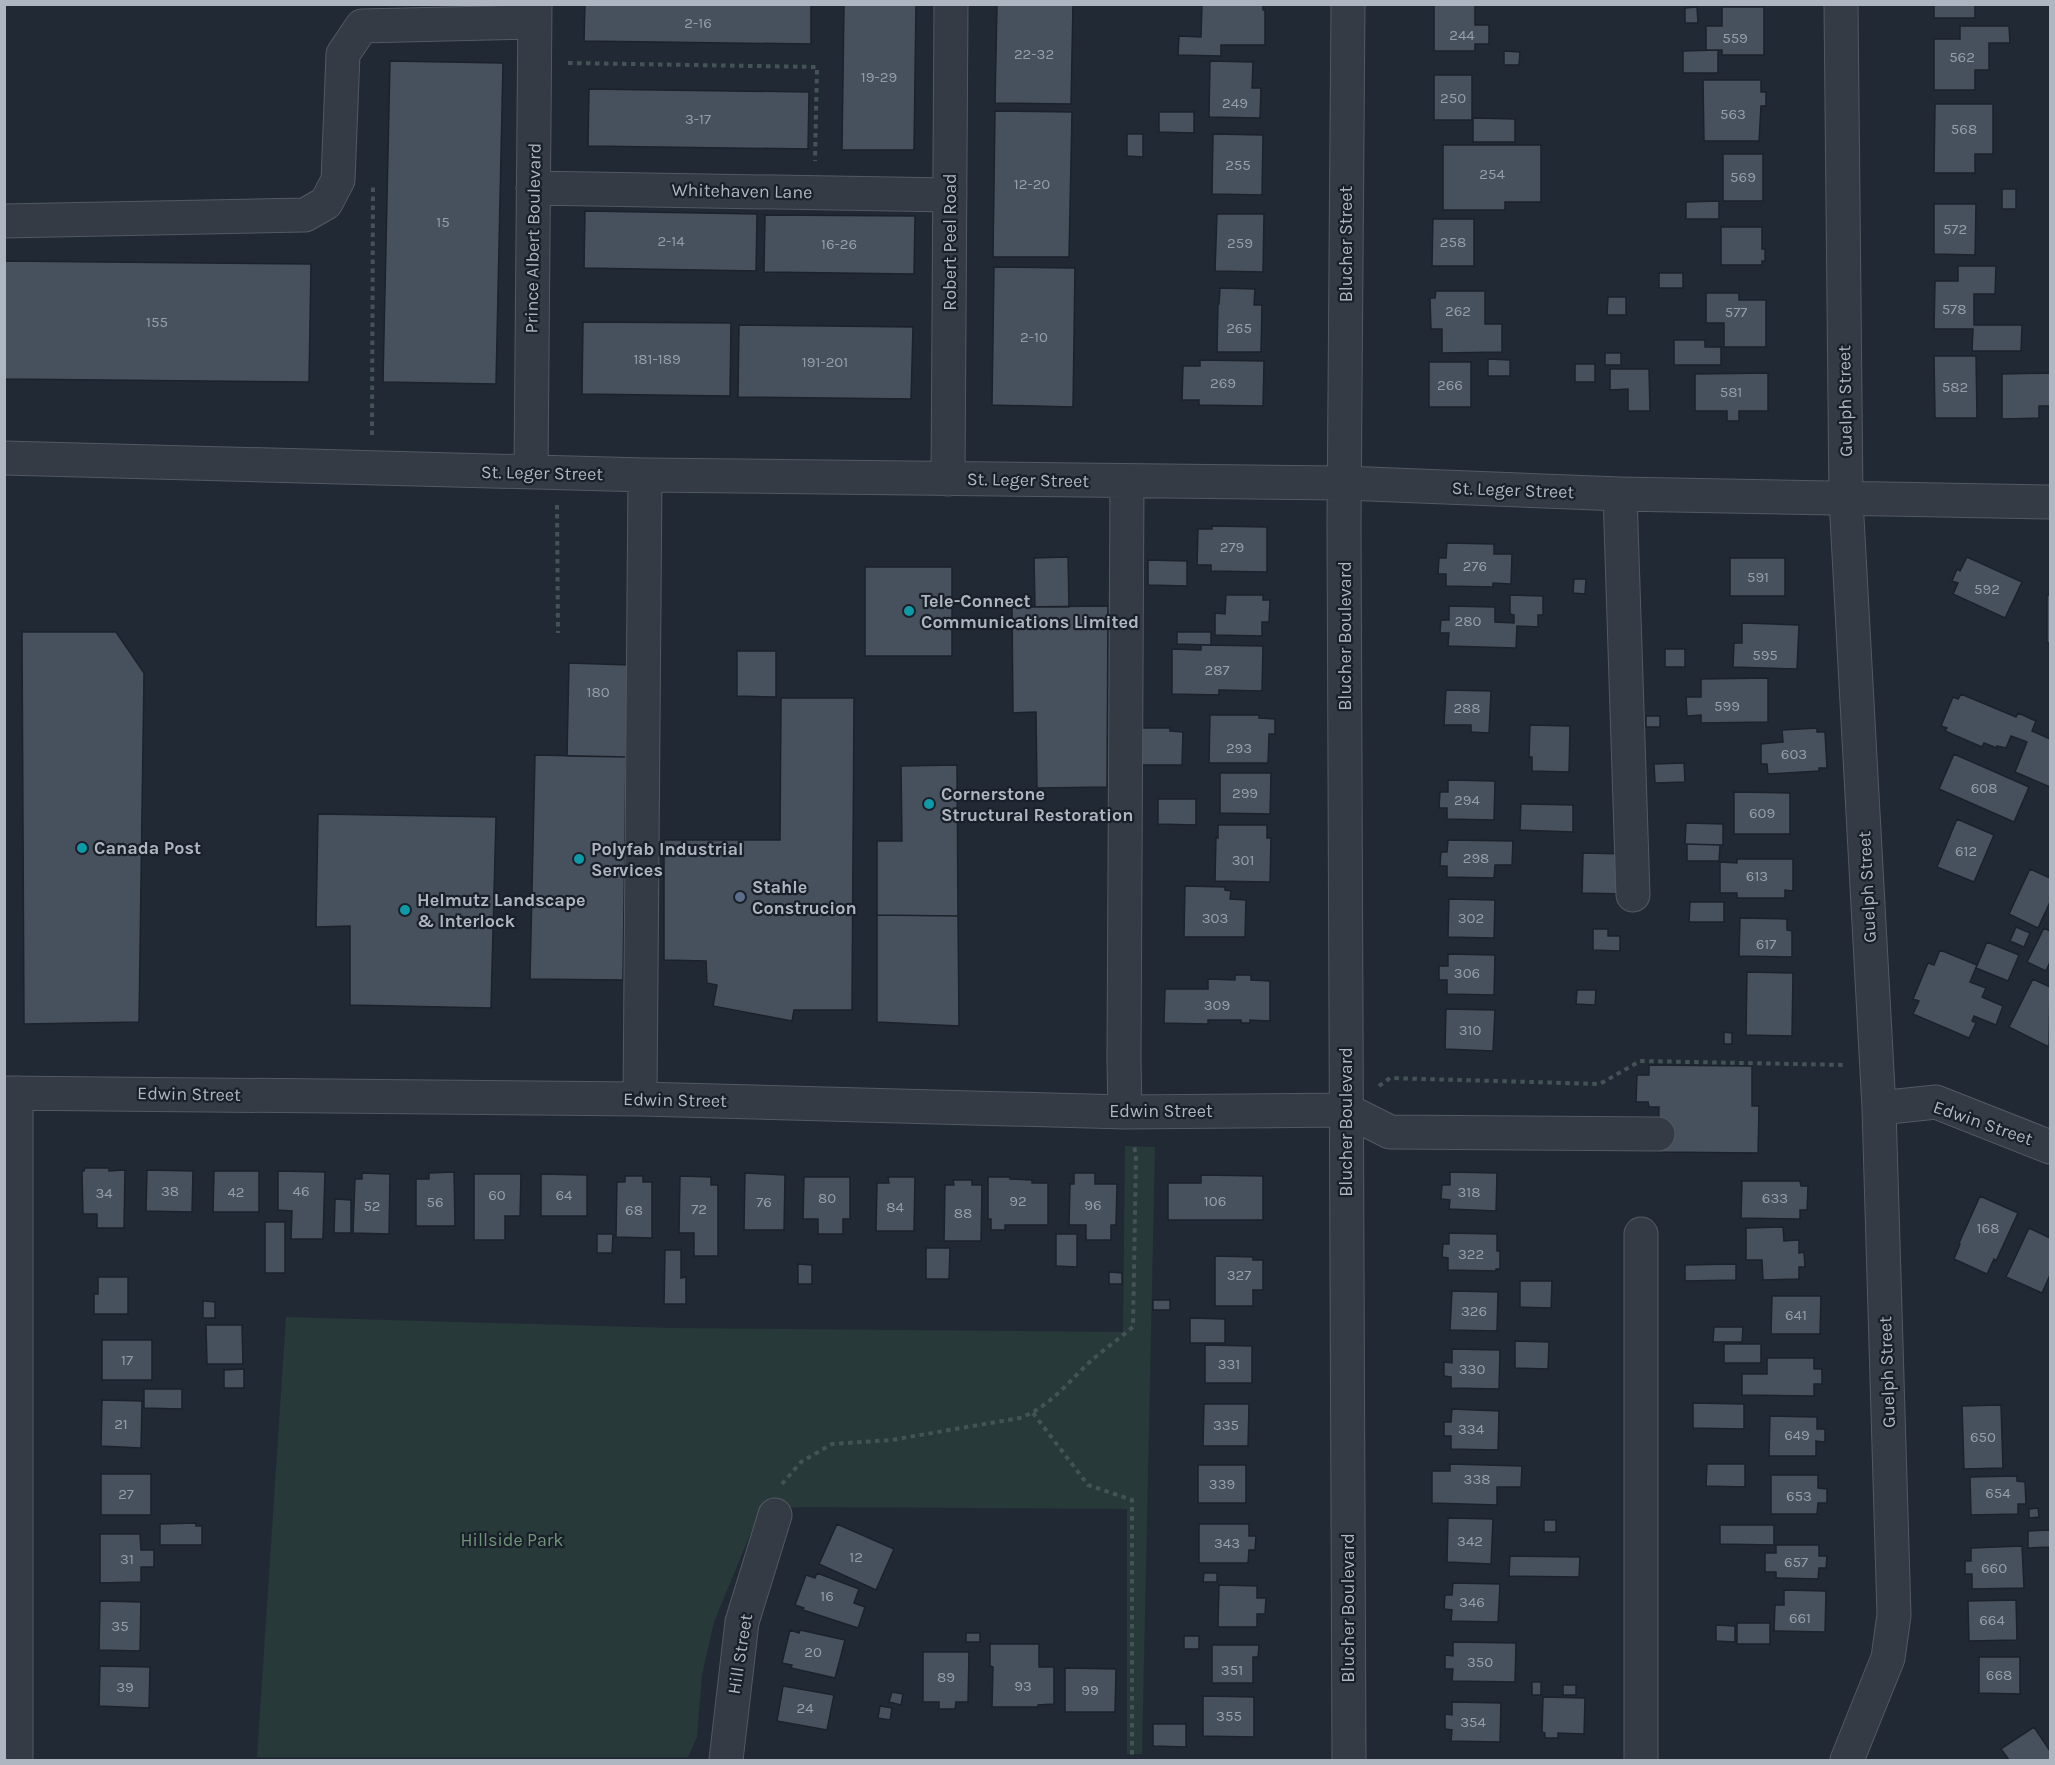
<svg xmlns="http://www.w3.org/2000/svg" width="2055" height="1765" font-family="Karla,sans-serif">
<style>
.green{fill:#273939}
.building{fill:#47515d;stroke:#1c222b;stroke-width:1.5}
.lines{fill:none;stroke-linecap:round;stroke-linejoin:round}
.minor-casing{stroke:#525962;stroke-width:35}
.path{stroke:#445456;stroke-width:4;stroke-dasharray:4.5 4.5;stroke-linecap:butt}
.minor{stroke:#343b45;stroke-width:33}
.culture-dot{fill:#0f9aa8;stroke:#1a2029;stroke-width:2}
.service-dot{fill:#5c6f8a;stroke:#1a2029;stroke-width:2}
.labels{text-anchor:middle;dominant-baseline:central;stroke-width:4.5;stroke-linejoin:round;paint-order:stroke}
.number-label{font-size:15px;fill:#949da8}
.street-label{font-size:18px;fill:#aeb6c1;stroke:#1a2029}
.poi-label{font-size:18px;font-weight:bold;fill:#aeb6c1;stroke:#1a2029;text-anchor:start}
.park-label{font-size:18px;fill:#709578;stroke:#1a2029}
</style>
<rect width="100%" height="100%" fill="#212a34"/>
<path class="green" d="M1125,1146L1155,1147L1142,1754H1127V1509L809,1507L761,1508L714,1622L702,1675L697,1737L688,1757H257L286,1317L670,1328L1123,1332Z"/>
<path class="building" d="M585,4H811V44L584,41Z
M844,4H916L914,150H842Z
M997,4H1073L1071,104L995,103Z
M1202,4H1263V10H1265V45H1221V56L1178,55L1179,36L1201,37Z
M1934,4H1975V18H1934Z
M1434,5H1475V25H1489V44H1475V51H1434Z
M1697,7L1698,23H1685V8Z
M1722,7H1764V55H1722V50H1706V26H1722Z
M1960,26H2009L2010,43H1989V70H1975V90H1934V39H1960Z
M1718,50V73H1683V51Z
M1504,51L1520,52L1519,65H1504Z
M390,61L503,63L496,384L383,382Z
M1210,61L1253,62L1252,88H1261L1260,118L1209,117Z
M1434,75H1472V120H1434Z
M1703,80H1761V92H1766V106H1761L1759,141H1704Z
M589,89L809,92L808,149L588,146Z
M1935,104H1993V154H1975V173H1934Z
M995,111L1072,112L1069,257H993Z
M1159,112H1194V133L1159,132Z
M1473,118L1515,119V142H1473Z
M1127,134H1143V157L1127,156Z
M1213,134L1263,135L1262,195L1212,194Z
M1443,145H1541V202H1505V210H1443Z
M1723,154H1763V201H1723Z
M2002,189H2016V209H2002Z
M1719,201V219H1686V202Z
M1934,204H1976L1975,255L1934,254Z
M585,211L757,214L756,271L584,268Z
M1217,214H1264L1263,272L1215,271Z
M765,215L915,216L914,274L764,272Z
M1433,219H1474V266H1432Z
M1721,227H1762V249H1765V261H1762V265H1721Z
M4,261L311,264L309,382L4,379Z
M1958,266H1996L1995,294H1974V325H2022L2021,351H1972L1973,329H1934L1935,281H1958Z
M994,267L1075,268L1073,407L992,405Z
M1659,273H1683V288H1659Z
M1220,288L1255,289L1254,305H1262L1261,352H1217L1218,304H1219Z
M1436,291H1485V324H1502V352L1442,353V329H1431L1430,298H1435Z
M1706,293H1739V300H1766V347H1724V323H1706Z
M1608,297H1626V315H1607Z
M583,322L731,323L730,396L582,394Z
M739,325L913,327L911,399L738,397Z
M1674,340H1705V347H1721V365H1674Z
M1605,353H1621V365H1605Z
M1934,356H1976L1977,418H1935Z
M1488,359L1510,360V376H1488Z
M1200,360L1264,361L1263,406L1199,405V400H1182L1183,366H1200Z
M1429,362H1471V407H1429Z
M1575,364H1595V382H1575Z
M1610,369H1649L1650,411H1628V389L1610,390Z
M1768,373V411H1739V421H1727V411H1695V374Z
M2050,373V406H2039V418L2002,419V374Z
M1212,526L1267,527V572L1211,571V565H1197L1198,529H1212Z
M1447,543L1494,544V554H1512L1511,584L1493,583V587L1446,586V574H1438L1439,558H1446Z
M1068,557L1069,607H1035L1034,558Z
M1967,557L2022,582L2005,618L1953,594L1958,583L1952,581L1957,569L1960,571Z
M1730,558H1785V596H1730Z
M1148,560L1187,561V586L1148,585Z
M865,567H952V656H865Z
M1574,579H1586L1585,594L1573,593Z
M1226,595H1263V600H1270L1269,622H1262V636L1215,635V613L1225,614Z
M1510,595L1543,596V615H1538V627L1517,626L1516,648L1448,646L1449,633H1440L1441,620H1449V606L1495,607V622L1514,623V615L1510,614Z
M2047,595H2050V643H2047Z
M1108,606L1107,787L1037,788L1036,712L1013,713L1012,607Z
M1742,623L1799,625L1797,669L1733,667L1734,643H1742Z
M22,632H116L144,673L139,1022L24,1024Z
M1177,632H1211V645L1177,644Z
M1201,645L1263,646L1262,691L1219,690V695L1172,694V649L1201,650Z
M1665,649H1685V667H1665Z
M737,651H776V697L737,696Z
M569,663L629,665L626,757L567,756Z
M1768,678V722L1701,723V715L1687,716L1686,697H1701V679Z
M1446,690L1491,691L1489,733L1471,732V725H1444Z
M1961,694L2016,717L2018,713L2036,721L2032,731L2050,739V787L2015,772L2027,742L2011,736L2006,748L1997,746V748L1984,743L1982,747L1945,731L1947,728L1941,726L1953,697L1958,699Z
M781,698H854L852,1010H794L792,1021L713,1006L717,985L707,983L706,961L664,960V840H780Z
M1210,715H1259V718L1275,719V734H1269L1268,763H1209Z
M1646,716H1660V727H1646Z
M1530,725L1570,726L1569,772L1532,771V757H1529Z
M1142,728H1170V731L1183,732L1182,765H1142Z
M1817,728V732H1825L1827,768H1819V771L1768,774L1767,764H1761V744L1783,742L1782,730Z
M1954,754L2029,787L2014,822L1939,789Z
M535,755L626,757L623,980L530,979Z
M1684,763L1685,782L1655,783L1654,764Z
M957,765L958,916L877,915V841H902L901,766Z
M1220,773H1271L1270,814L1220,813Z
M1448,780L1495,781L1494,820L1447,819V808H1439L1440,792H1448Z
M1734,792L1790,793V834H1734Z
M1158,799H1196V825L1158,824Z
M1521,804L1573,805V832L1520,830Z
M318,814L496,817L491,1008L350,1005V926L316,927Z
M1957,819L1994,835L1974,882L1937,867Z
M1686,823L1723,824V845L1685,844Z
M1218,825H1267V838H1271L1270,882L1215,881L1216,837L1218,838Z
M1448,840L1513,841L1512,865H1495L1494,878L1447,877V866H1440L1441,852H1447Z
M1687,844L1720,845L1719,861H1687Z
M1583,853L1625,854L1624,894L1582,893Z
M1737,859H1793V891L1785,890V898H1737V893H1720V862L1737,863Z
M2030,869L2050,878V902L2038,928L2009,914Z
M1185,886L1225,887V890L1231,891L1230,899L1246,900L1245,937H1184Z
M1449,899L1495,900L1494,938L1448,937Z
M1690,902H1724V922H1689Z
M877,915L958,916L959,1026L877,1022Z
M1740,918L1787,919V930L1792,931V957L1739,956Z
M2016,927L2030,933L2024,947L2010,941Z
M2044,928L2050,931V962L2046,971L2027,962Z
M1593,929H1608V936H1620V951L1593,950Z
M1987,942L2019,955L2008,981L1976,968Z
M1940,950L1977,965L1970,982L1986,988L1982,997L2003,1006L1996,1025L1974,1016L1972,1021L1976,1023L1969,1038L1913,1014L1919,1001L1913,999L1928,963L1934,965Z
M1448,954L1495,955L1494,995L1447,994V980H1439V966H1448Z
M1747,972L1793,973L1792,1036L1746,1035Z
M1235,975H1251V980L1270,981V1021L1250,1020V1023H1241V1020H1208V1024L1164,1023L1165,989H1208V979L1235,980Z
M2033,979L2050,987L2049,1047L2009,1027Z
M1577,990H1596L1595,1005L1576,1004Z
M1446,1009L1495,1010L1493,1051L1445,1049Z
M1724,1032L1732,1033V1044H1724Z
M1649,1065L1752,1066V1106H1759L1758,1153L1658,1152L1659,1107H1649L1648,1102H1636L1637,1075H1649Z
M85,1168H109V1171L125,1170L124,1228H97V1214H83L82,1171H84Z
M147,1170L193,1171L192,1212L146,1211Z
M214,1171H259V1212H213Z
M278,1171L325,1172L323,1239H291L292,1211L278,1210Z
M454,1172L455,1226H416V1179H429V1173Z
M1450,1172L1497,1173L1496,1211L1449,1209L1450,1200L1441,1199L1442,1185H1450Z
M362,1173L390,1174L389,1234L353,1233L355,1179H362Z
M745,1173L785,1175L784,1230H744Z
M1074,1173H1095V1184H1117L1116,1225H1111V1240H1086V1225H1069L1070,1184H1074Z
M474,1174H521L520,1216H505V1240H474Z
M541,1174L587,1175V1216H541Z
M1201,1175L1263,1176V1220H1168V1183H1201Z
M625,1176H643V1182H652V1238L616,1237L617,1182H625Z
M680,1176L711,1177V1185H718V1256H694V1233H679Z
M804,1177H850V1219H843V1234H818V1219H803Z
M888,1177H915L914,1231H876L877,1183H889Z
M988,1177H1010V1179L1032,1180V1183H1048V1225H1005V1230H991V1219H988Z
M953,1180H972V1185H982L981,1241H944L945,1185H954Z
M1742,1181H1800L1801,1186H1808L1807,1210H1800V1219L1741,1218Z
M1980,1196L2018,1213L1996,1261L1994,1259L1987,1274L1954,1259L1960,1244L1959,1243Z
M335,1199L351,1200V1233H334Z
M265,1222H285V1273H265Z
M1783,1227L1784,1241L1799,1240V1253L1804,1252L1805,1267H1799V1279L1763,1280L1762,1260H1746V1228Z
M2029,1228L2050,1238V1275L2042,1293L2006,1277Z
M1449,1233L1497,1234V1251H1500V1269H1496V1271L1448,1270V1258L1442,1257L1443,1244H1449Z
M597,1234H613L612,1253H597Z
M1056,1234H1077V1267L1056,1266Z
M926,1248H950L949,1279H926Z
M665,1250H681V1278L686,1277V1304H664Z
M1215,1256L1253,1257V1260H1263V1290H1253V1306H1215Z
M798,1264L812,1265V1284H798Z
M1736,1264V1280L1685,1281V1265Z
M1109,1272L1122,1273V1284H1109Z
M98,1277H128V1314H94V1294H98Z
M1520,1281H1552L1551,1308L1520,1307Z
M1452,1291L1498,1292L1497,1331L1450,1330Z
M1772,1296H1821L1820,1334H1771Z
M1153,1300H1170V1310H1153Z
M203,1301L215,1302V1318H203Z
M1190,1318L1225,1319V1343H1190Z
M206,1325H242L243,1364H207Z
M1714,1327H1743L1742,1342H1713Z
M102,1340H152V1380H102Z
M1515,1341L1549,1342L1548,1369L1515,1368Z
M1724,1344H1761V1363H1724Z
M1205,1345L1252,1346V1383H1205Z
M1452,1349L1500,1350L1499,1389L1451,1388V1377L1444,1376V1362L1452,1363Z
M1767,1358H1814V1369H1822V1384H1814V1396L1742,1395V1374H1767Z
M244,1369V1388H224V1370Z
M144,1389H182V1409L144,1408Z
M102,1400L142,1401L141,1448L101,1446Z
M1693,1403L1744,1404V1429L1693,1428Z
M1204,1404H1249L1248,1446H1203Z
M2001,1405L2003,1468L1964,1469L1962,1406Z
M1452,1409L1499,1411L1498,1450L1451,1449V1436H1444V1422H1451Z
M1770,1416L1817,1417V1429H1825V1442L1816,1441V1456H1769Z
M1450,1464L1522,1466L1521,1487H1497V1505L1432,1503V1471H1450Z
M1707,1464H1745V1487L1706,1486Z
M1198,1465H1246V1503H1198Z
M101,1474H151V1515H101Z
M1771,1475H1818V1488L1827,1489V1503H1818L1817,1514H1771Z
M2017,1476V1481L2025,1482L2026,1504H2018V1514L1971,1515L1970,1477Z
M2038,1508L2039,1517L2029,1518V1509Z
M1448,1518L1493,1519L1491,1564L1447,1562Z
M1544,1520H1556V1532H1544Z
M196,1523V1526H202V1545H160V1524Z
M837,1524L894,1549L876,1590L819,1564Z
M1199,1524H1249V1536H1256L1255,1550H1249L1248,1563H1199Z
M1720,1525H1774V1545L1720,1544Z
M2050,1530V1547L2028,1548V1531Z
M100,1534H140L141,1550H154V1567H141V1582L100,1583Z
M1776,1545H1819V1556H1827L1826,1568H1819L1818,1579L1776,1578V1572H1765V1553H1776Z
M2022,1546L2024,1588L1972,1589V1574H1965V1561H1971V1548Z
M1510,1556L1580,1557L1579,1577L1509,1576Z
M817,1573L859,1589L854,1603L865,1607L858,1628L803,1610L804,1608L795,1605L806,1575L815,1578Z
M1204,1573H1217V1582H1203Z
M1453,1583L1500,1584L1498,1622L1451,1621L1452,1610L1444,1609L1445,1595H1452Z
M1219,1585L1257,1586V1598H1266L1265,1614H1257V1627H1218Z
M1784,1590L1826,1591L1825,1632L1774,1631L1775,1605H1784Z
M2016,1600L2017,1640L1969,1641L1968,1601Z
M100,1601L141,1602L140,1651L99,1650Z
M1737,1623H1770V1644H1737Z
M1716,1625L1735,1626V1642L1716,1641Z
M790,1630L799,1633L800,1630L845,1640L835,1678L791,1668L792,1665L782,1663Z
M966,1633H980V1642H966Z
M1184,1636H1199V1649H1184Z
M1453,1642L1516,1643L1515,1682L1452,1681L1453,1669H1445V1655L1453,1656Z
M990,1644H1039V1667H1054V1704L1038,1705V1707H992L993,1667L990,1666Z
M1212,1645H1259L1258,1657H1253V1683H1212Z
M923,1652H969L968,1702H956L955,1709H939V1702H923Z
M1979,1657H2020V1694L1979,1693Z
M100,1666L150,1667L149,1708L99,1706Z
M1065,1668L1116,1669L1115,1712H1065Z
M1532,1682H1541V1695H1532Z
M1563,1685H1576V1695H1563Z
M783,1686L834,1695L827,1730L777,1721Z
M892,1692L903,1694L901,1705L889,1702Z
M1203,1696L1254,1697V1737L1203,1736Z
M1543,1697L1585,1698L1584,1734L1558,1733V1738H1545V1733L1542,1732Z
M1452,1702L1501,1703L1500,1742L1451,1741L1452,1730L1445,1729V1714L1452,1715Z
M880,1706L892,1708L890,1720L878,1718Z
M1153,1724H1186V1747L1153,1746Z
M2034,1727L2050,1751V1760H2009L2001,1749Z"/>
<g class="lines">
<defs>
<path id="minor" d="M1348,4L1344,524L1349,1760
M1841,4L1846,499L1879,1108L1894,1615L1888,1658L1847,1760
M533,188L950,195
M4,221L305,215L326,203L338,180L343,54L362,26L534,22
M4,458L645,475L1344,483L1620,494L2050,502
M531,472L535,4
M948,479L951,4
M1620,494L1633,895
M4,1093L640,1099L1125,1112L1346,1110L1390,1132L1658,1134
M16,1093V1760
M640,1099L645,475
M1879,1108L1936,1102L2050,1147
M1125,1112L1124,1060L1127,481
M1641,1234V1760
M726,1760L742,1622L775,1515"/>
</defs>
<use href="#minor" class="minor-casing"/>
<path class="path" d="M568,63L817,67L815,161
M372,435L373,184
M557,505L558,633
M1379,1086L1390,1078L1600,1084L1640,1061L1846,1065
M1033,1413L1088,1485L1132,1500V1760
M782,1484L801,1462L832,1444L891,1440L1020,1418C1050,1407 1070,1380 1093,1359C1106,1348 1120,1338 1133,1327L1136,1156L1134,1145"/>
<use href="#minor" class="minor"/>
</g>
<g class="culture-dot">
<circle cx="909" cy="611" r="6"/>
<circle cx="929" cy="804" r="6"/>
<circle cx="82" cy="848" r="6"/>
<circle cx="579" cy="859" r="6"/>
<circle cx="405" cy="910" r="6"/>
</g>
<circle class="service-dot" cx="740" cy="897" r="6"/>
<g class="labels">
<g class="number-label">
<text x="698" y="23">2-16</text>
<text x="1462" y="35">244</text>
<text x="1735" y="38">559</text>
<text x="1034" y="54">22-32</text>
<text x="1962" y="57">562</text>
<text x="879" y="77">19-29</text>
<text x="1453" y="98">250</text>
<text x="1235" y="103">249</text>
<text x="1733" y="114">563</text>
<text x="698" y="119">3-17</text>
<text x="1964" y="129">568</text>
<text x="1238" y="165">255</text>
<text x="1492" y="174">254</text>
<text x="1743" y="177">569</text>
<text x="1032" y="184">12-20</text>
<text x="443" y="222">15</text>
<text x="1955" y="229">572</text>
<text x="671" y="241">2-14</text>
<text x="1453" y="242">258</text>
<text x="1240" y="243">259</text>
<text x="839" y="244">16-26</text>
<text x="1954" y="309">578</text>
<text x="1458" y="311">262</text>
<text x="1736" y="312">577</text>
<text x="157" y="322">155</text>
<text x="1239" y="328">265</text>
<text x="1034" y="337">2-10</text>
<text x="657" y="359">181-189</text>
<text x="825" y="362">191-201</text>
<text x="1223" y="383">269</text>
<text x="1450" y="385">266</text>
<text x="1955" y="387">582</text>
<text x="1731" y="392">581</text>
<text x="1232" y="547">279</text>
<text x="1475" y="566">276</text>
<text x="1758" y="577">591</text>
<text x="1987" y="589">592</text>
<text x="1468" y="621">280</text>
<text x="1765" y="655">595</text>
<text x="1217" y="670">287</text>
<text x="598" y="692">180</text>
<text x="1727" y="706">599</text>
<text x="1467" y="708">288</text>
<text x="1239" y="748">293</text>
<text x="1794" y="754">603</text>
<text x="1984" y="788">608</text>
<text x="1245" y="793">299</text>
<text x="1467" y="800">294</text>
<text x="1762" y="813">609</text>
<text x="1966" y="851">612</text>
<text x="1476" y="858">298</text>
<text x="1243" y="860">301</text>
<text x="1757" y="876">613</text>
<text x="1215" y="918">303</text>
<text x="1471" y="918">302</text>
<text x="1766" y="944">617</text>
<text x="1467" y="973">306</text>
<text x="1217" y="1005">309</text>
<text x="1470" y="1030">310</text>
<text x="170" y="1191">38</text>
<text x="301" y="1191">46</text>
<text x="236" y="1192">42</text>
<text x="1469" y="1192">318</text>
<text x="104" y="1193">34</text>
<text x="497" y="1195">60</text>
<text x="564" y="1195">64</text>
<text x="827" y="1198">80</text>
<text x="1775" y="1198">633</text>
<text x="1018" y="1201">92</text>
<text x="1215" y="1201">106</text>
<text x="435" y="1202">56</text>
<text x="764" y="1202">76</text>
<text x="1093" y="1205">96</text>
<text x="372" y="1206">52</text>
<text x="895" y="1207">84</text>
<text x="699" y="1209">72</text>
<text x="634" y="1210">68</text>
<text x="963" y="1213">88</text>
<text x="1988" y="1228">168</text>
<text x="1471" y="1254">322</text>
<text x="1239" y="1275">327</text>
<text x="1474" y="1311">326</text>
<text x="1796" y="1315">641</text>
<text x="127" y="1360">17</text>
<text x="1229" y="1364">331</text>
<text x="1472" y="1369">330</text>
<text x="121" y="1424">21</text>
<text x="1226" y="1425">335</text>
<text x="1471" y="1429">334</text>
<text x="1797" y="1435">649</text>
<text x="1983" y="1437">650</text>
<text x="1477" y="1479">338</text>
<text x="1222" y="1484">339</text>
<text x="1998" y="1493">654</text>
<text x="126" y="1494">27</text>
<text x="1799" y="1496">653</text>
<text x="1470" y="1541">342</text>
<text x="1227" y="1543">343</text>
<text x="856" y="1557">12</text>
<text x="127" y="1559">31</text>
<text x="1796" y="1562">657</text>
<text x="1994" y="1568">660</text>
<text x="827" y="1596">16</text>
<text x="1472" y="1602">346</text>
<text x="1800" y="1618">661</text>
<text x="1992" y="1620">664</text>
<text x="120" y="1626">35</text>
<text x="813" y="1652">20</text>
<text x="1480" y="1662">350</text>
<text x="1232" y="1670">351</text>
<text x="1999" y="1675">668</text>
<text x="946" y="1677">89</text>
<text x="1023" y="1686">93</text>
<text x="125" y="1687">39</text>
<text x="1090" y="1690">99</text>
<text x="805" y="1708">24</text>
<text x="1229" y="1716">355</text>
<text x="1473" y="1722">354</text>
</g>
<g class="street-label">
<text transform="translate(742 191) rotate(1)">Whitehaven Lane</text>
<text transform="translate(533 238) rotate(-89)">Prince Albert Boulevard</text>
<text transform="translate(950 242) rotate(-90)">Robert Peel Road</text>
<text transform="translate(1346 244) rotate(-90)">Blucher Street</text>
<text transform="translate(1845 401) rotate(-91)">Guelph Street</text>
<text transform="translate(542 473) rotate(1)">St. Leger Street</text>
<text transform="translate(1028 480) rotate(1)">St. Leger Street</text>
<text transform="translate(1513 490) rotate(2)">St. Leger Street</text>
<text transform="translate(1345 636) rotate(-90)">Blucher Boulevard</text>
<text transform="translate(1867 887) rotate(-93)">Guelph Street</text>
<text transform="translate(189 1094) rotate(1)">Edwin Street</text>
<text transform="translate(675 1100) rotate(1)">Edwin Street</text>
<text x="1161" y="1111">Edwin Street</text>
<text transform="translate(1346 1122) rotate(-90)">Blucher Boulevard</text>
<text transform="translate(1983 1123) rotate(19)">Edwin Street</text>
<text transform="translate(1887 1372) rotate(-92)">Guelph Street</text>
<text transform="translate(1348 1608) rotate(-90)">Blucher Boulevard</text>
<text transform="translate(740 1654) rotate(-81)">Hill Street</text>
</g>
<g class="poi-label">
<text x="921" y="601">Tele-Connect<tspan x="921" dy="21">Communications Limited</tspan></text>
<text x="941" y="794">Cornerstone<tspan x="941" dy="21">Structural Restoration</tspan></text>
<text x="94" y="848">Canada Post</text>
<text x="591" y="849">Polyfab Industrial<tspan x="591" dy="21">Services</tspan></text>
<text x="752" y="887">Stahle<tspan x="752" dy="21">Construcion</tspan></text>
<text x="417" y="900">Helmutz Landscape<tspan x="417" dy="21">&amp; Interlock</tspan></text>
</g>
<g class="park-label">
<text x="512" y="1540">Hillside Park</text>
</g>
</g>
<rect width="2055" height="1765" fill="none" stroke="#aeb6c1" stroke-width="12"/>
</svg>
